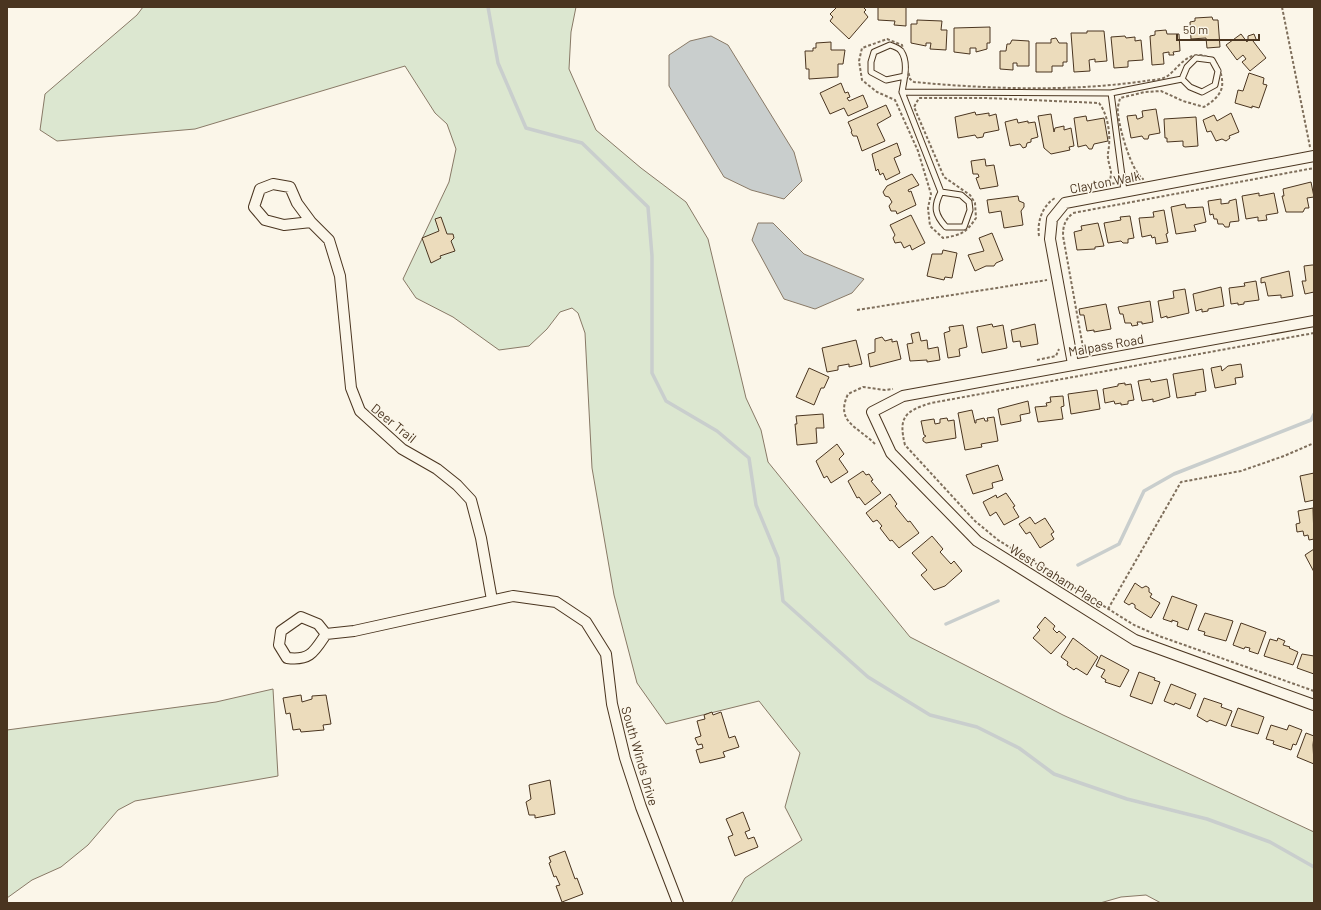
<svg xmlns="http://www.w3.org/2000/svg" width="1321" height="910" font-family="Barlow,sans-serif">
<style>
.green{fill:#dce7d0;stroke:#887966}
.water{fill:#c9cecd;stroke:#887966}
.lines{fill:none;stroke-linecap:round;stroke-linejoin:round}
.stream{stroke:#c9cecd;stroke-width:3.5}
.building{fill:#ecdcbc;stroke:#4a3520}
.lane-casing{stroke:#4a3520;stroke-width:7}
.street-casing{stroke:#4a3520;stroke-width:12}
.path{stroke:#7f6f5c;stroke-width:2;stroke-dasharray:3 2;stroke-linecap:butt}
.lane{stroke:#fbf6e9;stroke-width:5}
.street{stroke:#fbf6e9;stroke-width:10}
.labels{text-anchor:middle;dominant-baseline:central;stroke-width:3;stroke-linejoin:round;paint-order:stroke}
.street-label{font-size:13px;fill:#4a3520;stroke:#fbf6e9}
</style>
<rect width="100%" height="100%" fill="#fbf6e9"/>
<path class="green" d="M143,7H576L571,32L569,69L596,130L641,168L686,202L708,239L746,398L761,430L768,462L910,637L1063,715L1314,832V903H1161L1146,895L1121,897L1100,903H731L745,878L802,840L785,807L800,753L759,701L666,724L637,683L614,595L592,468L585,333L578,313L572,308L560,312L547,329L529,346L499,350L453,317L416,298L403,279L449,182L456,149L447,124L435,113L405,66L195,129L57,141L40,130L45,94L137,15Z
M273,689L278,776L135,801L118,810L88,845L61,867L32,880L7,898V730L216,702Z"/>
<path class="water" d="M711,36L728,45L794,152L802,181L784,199L751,190L724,177L669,86V55L690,41Z
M758,223H773L804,254L864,279L852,293L815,309L784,299L752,240Z"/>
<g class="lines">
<path class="stream" d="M488,7L498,63L526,128L582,143L648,207L652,256V373L666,401L717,431L749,458L756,505L778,558L783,601L868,677L930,715L977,727L1019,748L1054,774L1127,799L1207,819L1270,842L1314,867
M1078,565L1119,544L1144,491L1174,474L1311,420L1314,414
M946,624L998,601"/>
</g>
<path class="building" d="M837,7H863L866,10L864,12L868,17L849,39L830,21L833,17L830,14Z
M878,7H906V26L894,25L895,21L878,20Z
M1212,17L1213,20H1218L1220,47L1207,48L1206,38L1191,39L1190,22L1195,21V18Z
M917,20L942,21L941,30H947L946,50L930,49L931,43H926V46L911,43V24H917Z
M990,27V43H987V49L976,52V48H970V54L954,52V28Z
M1166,30L1167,34H1179L1180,51L1173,52L1174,55H1169V52L1163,53L1164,64L1152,65L1150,36L1155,35V31Z
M1087,31H1104L1107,61L1095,62V59L1089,60L1090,71L1074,72L1071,33H1087Z
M1241,34L1247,42L1248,40V36L1254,34L1256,39L1253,41L1266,58L1250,71L1242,62L1246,59L1243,55L1237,60L1226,45Z
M1125,36L1126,38L1135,37V41L1141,40L1143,60L1128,61V67L1114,68L1111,37Z
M1056,38L1059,43H1067V62H1063V66H1052V72H1036V43H1051V39Z
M1012,40L1029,41V66H1017V63H1013V70L1000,69V51H1006L1007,44H1010Z
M831,42V50H845L843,64H838V77L809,79V69H806L805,51H813V48H816V43Z
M1249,73L1264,78L1263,84L1267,85L1259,108L1252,106V108L1235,103L1238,90L1243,91Z
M841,83L845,93L848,92L850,97L847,98L849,101L863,95L868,107L848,116L844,108L830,114L820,93Z
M886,105L891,116L877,124L885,141L862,151L857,136H853L851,132L852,131L848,122Z
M1156,109L1160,133L1149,135L1148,139H1144L1142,136L1131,138L1127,116L1136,115L1137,119H1138L1143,117L1142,111Z
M975,112L976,115L989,113V116L996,114L999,130L984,133L983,137L977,138L975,135L958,138L955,117Z
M1231,113L1239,132L1229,136L1230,138L1226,141L1222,139L1216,141L1211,131L1207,132L1203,120L1214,115L1217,121Z
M1051,114L1054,132L1055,128L1064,126V130L1071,128L1074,146L1069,147L1070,150L1051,154L1044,148L1038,116Z
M1086,116L1087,121L1104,118L1108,141L1094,144L1092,149H1089L1086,145L1078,147L1074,118Z
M1196,117L1198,146L1185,147L1183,146V141L1167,142V138H1165L1164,119Z
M1017,119L1018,123L1028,121V123L1035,122L1038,137L1031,139V142L1027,143L1026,147L1023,148L1020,144L1010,146L1005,122Z
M897,143L901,155L894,158L900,173L886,180L883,173L880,175L878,169L876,171L872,154Z
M985,159L986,166L994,165L998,186L980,189L976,178L979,177L978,174H973L971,161Z
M912,174L919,185L908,190L909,192L911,191L916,205L897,214L896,211H891L889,206L892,202L889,197L885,196L883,192L887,186Z
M1311,182L1314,197L1307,198L1309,208H1305L1303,212H1286L1282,196H1284L1283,189Z
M1259,193V196L1274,193L1278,213L1266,215L1267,220L1258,221V217L1246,219L1242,196Z
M1018,196L1019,201L1024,203V207L1021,211L1023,225L1004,228L1001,211L989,213L987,200Z
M1221,199V204L1229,203V201L1236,199L1239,221L1230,222L1229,227H1225L1223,224H1218L1217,219H1214L1213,214L1210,215L1208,201Z
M1185,204L1186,208L1203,207L1206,222L1194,225L1196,231L1176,234L1171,207Z
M1164,210L1168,233L1166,234L1168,242L1156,244L1155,237L1152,238L1151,235L1142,237L1139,218L1154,217L1153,212Z
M911,215L925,243L912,250L910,245L904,248L901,242L895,243L893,238L895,235L890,225Z
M1130,216L1134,238L1128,239V243H1123L1121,241L1108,243L1104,223L1121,220L1120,217Z
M441,217L447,234H453L454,238L451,241L455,251L440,256L441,258L431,263L422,238L439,231L435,219Z
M1098,223L1104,246L1095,247V249L1077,250L1074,232L1082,230L1081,226Z
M992,233L1003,260L996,263L994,266H986L975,271L968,255L984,251L979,238Z
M943,250L957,253L952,278L945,277L944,280L927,276L932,254H942Z
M1312,265H1314V292L1305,294L1302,281H1306L1304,266Z
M1289,271L1293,296L1281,298V295L1268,296L1265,282L1261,283V278Z
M1256,281L1259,300L1244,302V304L1238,305V303L1231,304L1229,288L1245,286L1244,283Z
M1221,287L1224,306L1208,309V311L1202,312V309L1196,311L1193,294Z
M1185,289L1189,313L1167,318V316L1161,318L1158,301L1174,298L1173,291Z
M1150,301L1153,322L1142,324V322H1137L1138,325L1132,326L1131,323H1125L1123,314H1120L1118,307Z
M1106,304L1111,329L1094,332V330L1087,331L1084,315H1080L1079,309Z
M992,324L993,327L1003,325L1007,348L982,353L977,327Z
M1035,324L1038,344L1021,347L1020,341L1013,342L1011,330Z
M963,325L967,347L959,349L960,356L948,358L944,333L950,331L949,327Z
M919,332L921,341L927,340L928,349L938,347L940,360L927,362V360L910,361L907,344L913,343L911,334Z
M882,337L885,341L892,339V342L897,341L901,359L870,367L868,354L875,352V339Z
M856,340L862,364L849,367V364L838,366V370L827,372L822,348Z
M1241,364L1243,377L1235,378L1236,384L1215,388L1211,368L1221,366L1222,371L1228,366Z
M809,368L829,377L824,388H821L814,405L796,397Z
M1203,369L1206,391L1195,393L1196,395L1177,398L1173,374Z
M1150,379L1151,382L1167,379L1170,397L1153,402V399L1142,401L1138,381Z
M1125,383V385L1131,384L1134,400L1128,401V404L1121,405V403L1115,404L1114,401L1105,403L1103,389L1118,386V384Z
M1097,390L1100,409L1071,414L1068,394Z
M1063,396L1064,406L1061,407L1063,419L1038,422L1035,407L1047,406L1046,403L1051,402L1050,397Z
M1028,401L1030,413L1020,415L1021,421L1001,425L998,409Z
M972,410L975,423H976V420L984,418L985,421H988L987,418L994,417L998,441L981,444L982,447L965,450L958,413Z
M823,414L824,428H816L817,443L797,445L795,424H797L796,416Z
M947,418L948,421L954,420L956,438L926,443L923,441V438L926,436L924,435L921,421L934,419L935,424L940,423V419Z
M837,444L844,454L839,459L848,472L831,483L827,476L824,478L816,461Z
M998,465L1003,480L992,483L993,488L973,494L966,475Z
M863,471L866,475L869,474L873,480L871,481L881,493L865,505L859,497L857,498L848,481Z
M1314,473V500L1305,502L1300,476Z
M1006,493L1015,506L1013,507L1019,517L1004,525L996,512L990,516L983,502L996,495L997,498Z
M890,494L897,504L895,506L908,522L910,521L919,533L899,548L892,540L890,541L880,528L882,526L877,520L873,522L866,513Z
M1313,508L1314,539L1309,540L1308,535L1304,536L1303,531L1297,532L1296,524L1300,523L1298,511Z
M1030,517L1035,524L1045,518L1054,532L1051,534L1054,539L1040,548L1030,532L1026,534L1019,524Z
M932,536L943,549L940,552L951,564L954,561L962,571L945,586L934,590L921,575L927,570L912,553Z
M1314,549V572L1305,555Z
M1135,583L1142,588L1146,586L1149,588V592L1152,594L1150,597L1160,603L1151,618L1135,608V605L1132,603L1129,605L1124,602Z
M1172,596L1197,605L1188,630L1177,626L1178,622L1172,620V622L1163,619Z
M1205,613L1233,621L1226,641L1204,635L1205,632L1198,630Z
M1045,617L1055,626L1053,629L1057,633L1059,631L1066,637L1051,654L1033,638L1040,630L1037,627Z
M1241,623L1266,632L1258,654L1249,651L1250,648L1245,647L1244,649L1233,645Z
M1073,638L1098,657L1087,675L1076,668L1074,670L1067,665L1068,662L1061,657Z
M1278,638L1285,641L1283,645L1290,647L1289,648L1298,652L1293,665L1264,656L1270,639L1277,641Z
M1302,654L1314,656V674L1297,668Z
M1101,655L1129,670L1120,687L1105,682L1106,680L1101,677L1105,670L1096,666Z
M1139,672L1155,678L1154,680L1160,682L1152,704L1130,696Z
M1171,684L1196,694L1190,709L1175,703L1174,705L1164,701Z
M301,695L302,702L312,699V696L326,695L331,724L323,725L324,730L301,732L300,729L293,730L290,713L286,714L283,698Z
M1204,698L1222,704L1221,707L1232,711L1226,726L1210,720L1207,722L1197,716Z
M1238,708L1264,717L1258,734L1231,726Z
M712,712L713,715L721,712L729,738L735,736L739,747L723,752L725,757L700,763L696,750L703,748L702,744L698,745L695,738L701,736L697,721L705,719L704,715Z
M1271,725L1287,730L1289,725L1302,730L1296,745L1293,744L1291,750L1273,744L1274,741L1266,739Z
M1306,733L1314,736L1313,745L1314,764L1297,757Z
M550,780L555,814L535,818V815H529L526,802L531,799L529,785Z
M743,812L750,830L745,832L748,839L754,837L758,847L735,856L728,837L733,835L726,819Z
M565,851L575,879L577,878L583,894L562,902L556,886L560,885L556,876L554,877L549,863L551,862L549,857Z"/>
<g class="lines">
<defs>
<path id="lane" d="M902,92C904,80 909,62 901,51C899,48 893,46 890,45L874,52L871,62V72L886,80L905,76
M1111,93L1182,79L1187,67L1196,58L1212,60L1218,71L1215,85L1202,92L1190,87L1182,79
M941,192C933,207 935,215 946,227H964L970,210L969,202L961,195L941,192L902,92L1111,93L1124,191"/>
<path id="street" d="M311,222L284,225L265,220L254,207L260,189L273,184L290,187L297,203L311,222L329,240L340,276L351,388L360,411L402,449L437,469L457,485L471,500L481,538L492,600
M1314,321L903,396L872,412L891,453L977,541L1135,640L1314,705
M1073,364L1050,239L1052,219L1065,203L1314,156
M326,634L318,624L301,617L281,631L279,645L287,658C310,661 314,652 326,634L354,631L513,596L556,602L586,622L606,654L612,704L625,758L641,807L678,903"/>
</defs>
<use href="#lane" class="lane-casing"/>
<use href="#street" class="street-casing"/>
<path class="path" d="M1282,7L1310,147
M887,39L902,45L910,79L914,82C988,89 1070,92 1145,81C1151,80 1160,80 1166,77C1177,70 1183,56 1198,55C1214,54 1224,72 1222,87C1220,96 1212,102 1204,107L1183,101L1161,91L1145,92L1120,98C1119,103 1117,108 1118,113C1119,127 1131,171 1143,179L1110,184C1110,180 1111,176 1111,172C1110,166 1107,158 1108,153C1111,138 1109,116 1099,103L986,98H919L914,107L944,177L970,195L975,203L976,218C966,233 961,235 943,238L930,226L928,208L931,194L918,151L895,100L877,92L862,80L859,61L862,48Z
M1039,236C1037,222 1042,206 1055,198
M857,310L1047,280
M1314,333L931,403C905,411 898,417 905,445L975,521L998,540L1134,625L1159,636L1314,691
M1084,353L1063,236C1063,225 1065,220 1073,213L1314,168
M1037,360L1056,356L1059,349
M875,444C857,426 835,422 848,394L863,387L885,390L893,389
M1108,609L1181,482L1241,471L1284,456L1314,443
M633,744L639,763"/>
<use href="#lane" class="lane"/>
<use href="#street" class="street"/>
</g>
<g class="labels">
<g class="street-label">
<text transform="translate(1105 182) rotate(-11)">Clayton Walk</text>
<text transform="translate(1106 345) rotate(-10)">Malpass Road</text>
<text transform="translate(394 423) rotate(39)">Deer Trail</text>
<text transform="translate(1057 576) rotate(32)">West Graham Place</text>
<text transform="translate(640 756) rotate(74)">South Winds Drive</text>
</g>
</g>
<rect width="1321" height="910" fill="none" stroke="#4a3520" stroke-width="16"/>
<path d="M1177 34v6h82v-6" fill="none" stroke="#4a3520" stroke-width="2"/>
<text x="1183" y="34" font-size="12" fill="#4a3520" stroke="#fbf6e9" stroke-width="3" paint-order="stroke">50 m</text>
</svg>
